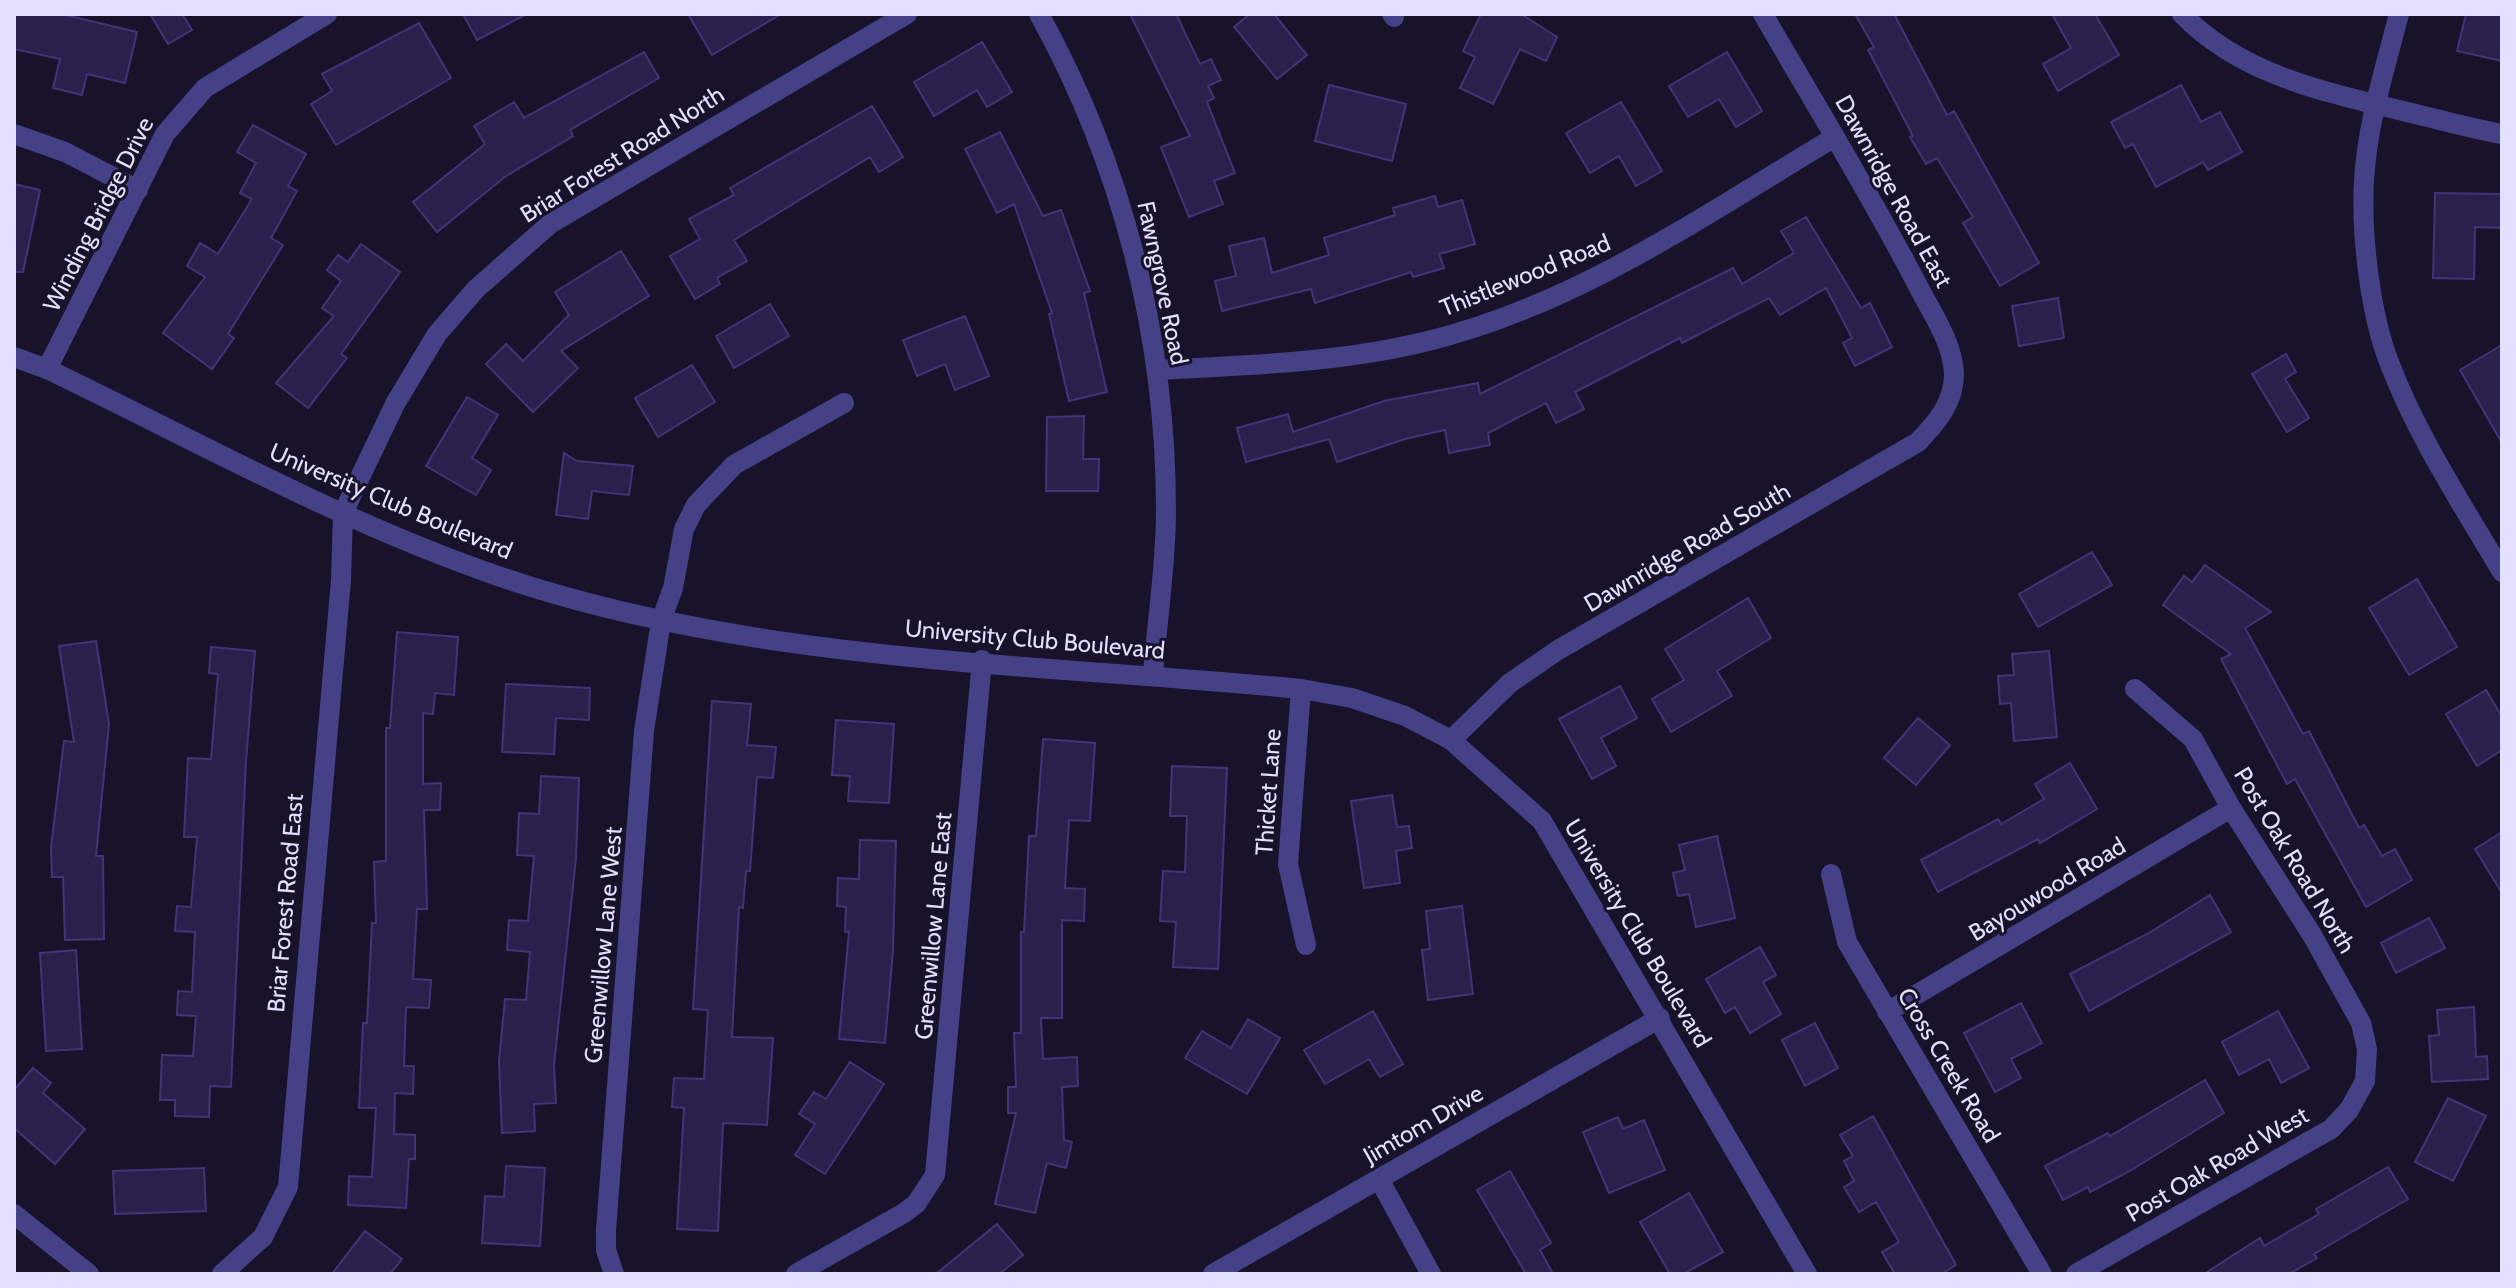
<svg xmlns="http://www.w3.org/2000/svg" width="2516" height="1288" font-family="Cabin,sans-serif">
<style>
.building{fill:#2a204b;stroke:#423476;stroke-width:2}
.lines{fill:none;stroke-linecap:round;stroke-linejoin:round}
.minor{stroke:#454187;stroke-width:20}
.tertiary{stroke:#454187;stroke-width:20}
.labels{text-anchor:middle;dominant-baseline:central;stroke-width:6;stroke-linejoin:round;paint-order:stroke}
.street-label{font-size:24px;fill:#e3dffd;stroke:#18132b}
</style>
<rect width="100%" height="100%" fill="#18132b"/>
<path class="building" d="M14,14H61L137,32L125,83L87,74L82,95L53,88L60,59L14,49Z
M150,14H182L192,30L168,44Z
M463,14H527L477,40Z
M688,14H781L712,55Z
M1130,14H1176L1200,64L1211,59L1221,80L1208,86L1214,98L1207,102L1235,173L1214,181L1223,204L1189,217L1161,147L1190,136Z
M1250,14H1274L1307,55L1277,79L1234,27Z
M1481,14H1521L1557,37L1546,61L1520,49L1493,104L1460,88L1475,57L1463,51Z
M1855,14H1894L1947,115L1954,111L2039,263L2000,286L1963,223L1973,217L1937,158L1926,164L1910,137L1913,136L1868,50L1874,47Z
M2052,14H2095L2119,55L2058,91L2043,64L2071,48Z
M2466,14H2502V61L2457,51Z
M419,23L451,78L336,145L311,104L332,91L322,74Z
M982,42L1012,92L987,107L977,90L934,116L914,82Z
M644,52L659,78L570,130L573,136L506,176L437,232L413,202L485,144L474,126L514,102L524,118Z
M1727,52L1762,111L1736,127L1719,99L1688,117L1669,86Z
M1329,85L1406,104L1392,161L1315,141Z
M2181,85L2201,122L2220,112L2242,152L2208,170L2203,162L2156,187L2133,144L2125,148L2111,122Z
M1621,102L1662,171L1636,186L1619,156L1590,173L1566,133Z
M872,106L903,157L879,172L870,157L734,240L747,261L717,278L720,284L695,299L670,256L700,239L689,219L734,195L730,188Z
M253,125L306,154L288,186L297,191L271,238L283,245L228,334L234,338L212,369L163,333L205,277L187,266L200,243L218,254L252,199L240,193L256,163L237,152Z
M1000,132L1043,216L1061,210L1090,291L1084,293L1107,392L1069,401L1049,314L1052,313L1014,204L997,213L965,149Z
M14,184L40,190L23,272H14Z
M2435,193L2502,194V228L2475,227L2474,279L2433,278Z
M1435,196L1438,207L1462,200L1475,244L1439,254L1444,268L1413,277L1411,272L1315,303L1311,289L1222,311L1215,281L1236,276L1229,246L1264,238L1272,273L1329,255L1324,238L1395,215L1393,208Z
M1806,217L1861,308L1870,303L1892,347L1855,366L1843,343L1852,338L1826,288L1780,315L1769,298L1682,343L1680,338L1575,392L1584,409L1556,423L1546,403L1488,433L1490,445L1449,453L1445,430L1405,439L1337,462L1329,439L1246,462L1237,428L1288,414L1293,432L1384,401L1478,383L1480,394L1733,268L1742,284L1794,253L1781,231Z
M361,244L400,272L341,354L347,358L308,408L276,383L334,316L322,308L341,281L327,270L338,255L348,262Z
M621,251L649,296L561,351L578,368L533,412L486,364L506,344L523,361L569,315L555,292Z
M2058,298L2064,338L2019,346L2012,306Z
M770,304L789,336L734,368L716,336Z
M965,316L989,376L955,390L945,364L917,376L903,340Z
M2502,345V443L2460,370Z
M2286,354L2296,372L2285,379L2309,418L2287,432L2252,374Z
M692,365L715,402L658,437L635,398Z
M467,397L498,415L472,458L491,470L476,495L426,466Z
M1084,416L1083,459H1099L1098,491H1046L1047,417Z
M564,453L577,461L633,466L629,495L592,491L588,519L556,515Z
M2092,552L2112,585L2038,627L2019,594Z
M2205,565L2271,612L2245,628L2303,734L2309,731L2359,828L2364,825L2382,856L2395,849L2412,880L2366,907L2295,779L2287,784L2221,659L2231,654L2163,605L2184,576L2192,582Z
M2417,579L2457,647L2409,675L2369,608Z
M1748,598L1771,638L1717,671L1732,696L1671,732L1652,699L1684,680L1665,649Z
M397,632L458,637L454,695L435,693L433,714L423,713V784L441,783L440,810H424L427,909H417L413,979L431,980L429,1008L406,1007L404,1066H414L413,1094L395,1093L394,1134L415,1135V1159H409L406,1208L348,1205L349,1176L372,1177L376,1108H359L363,1023H367L372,923H376L374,862L386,861V728H390Z
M96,641L109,724L96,856H103L104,939L65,940L63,877H52L51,847L64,741L74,742L59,646Z
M211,647L255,651L246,761L231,1087L210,1086L209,1117L175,1116V1100H160L162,1055L193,1056L196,1016L177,1015L178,991L192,992L195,932L175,931L177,906L191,907L197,837H184L188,758L211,759L218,674L209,673Z
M2049,651L2057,737L2014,741L2011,703L2000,704L1998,676L2014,675L2012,654Z
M506,684L590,688L589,720L556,718L554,754L502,752Z
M1620,686L1637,718L1601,738L1616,766L1592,779L1559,719Z
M2486,690L2502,717V750L2477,766L2446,714Z
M712,701L751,704L747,745L776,747L773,778L757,777L750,871H746L743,908L739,907L732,1037L773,1038L767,1125L723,1123L718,1231L677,1229L684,1108L672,1107L674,1078L704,1079L708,1010L693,1009Z
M1918,718L1950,745L1916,785L1884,758Z
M836,720L894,724L889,803L848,801L850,776L832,775Z
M1043,739L1095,743L1090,821L1069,820L1065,888L1085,889L1084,921L1062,920V1018H1041L1043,1059L1077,1057L1078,1086L1062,1087L1064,1140L1072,1142L1066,1168L1047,1163L1035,1213L995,1204L1016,1113H1008V1087H1016L1014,1033H1021V932H1024L1029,836H1036Z
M2070,763L2097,809L2040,843L2038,839L1938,892L1921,860L1998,819L2001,824L2044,799L2035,784Z
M1172,766L1227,768L1218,969L1173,967L1176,922L1160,921L1163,871L1185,872L1187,816H1170Z
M541,776L579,778L576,858L554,1065L556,1103L534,1104L535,1131L502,1133L499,1061L505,999L526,1000L530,952L507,950L509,920L528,921L534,856L517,855L519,813L539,814Z
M1392,795L1397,827L1409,826L1412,848L1396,851L1400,883L1364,888L1351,801Z
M2502,832V893L2475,849Z
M1717,836L1735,918L1696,927L1689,894L1678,896L1673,873L1685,870L1679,845Z
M860,840L896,841L893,950L885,1043L839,1039L849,932H845L846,907L837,906L838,878L859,879Z
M2210,895L2231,932L2089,1011L2070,974L2149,933Z
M1462,906L1473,994L1428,1000L1422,950L1430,949L1426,911Z
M2429,918L2445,948L2396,973L2381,943Z
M1760,947L1776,975L1763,982L1781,1014L1750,1033L1735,1007L1725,1013L1706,979Z
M76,950L82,1049L46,1051L40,953Z
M2021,1003L2042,1043L2011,1059L2021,1078L1995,1092L1964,1033Z
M2474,1007L2476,1057L2487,1056L2488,1079L2432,1082L2429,1036L2439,1035L2437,1010Z
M1373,1011L1403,1064L1380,1077L1369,1059L1325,1084L1304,1050Z
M2278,1011L2309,1068L2281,1083L2269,1059L2239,1075L2222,1042Z
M1248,1019L1280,1038L1247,1094L1185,1058L1202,1031L1231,1048Z
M1815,1023L1838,1068L1805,1086L1782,1040Z
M850,1062L884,1084L825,1174L795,1155L815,1124L799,1114L814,1092L826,1099Z
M33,1068L51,1083L43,1093L85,1129L55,1164L14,1128V1090Z
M2205,1080L2224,1113L2128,1172L2090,1192L2088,1187L2063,1200L2045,1166L2108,1133L2110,1136Z
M2448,1098L2486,1116L2453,1181L2415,1162Z
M1873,1116L1956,1265L1941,1274H1895L1882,1252L1899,1242L1876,1202L1859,1212L1844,1187L1854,1181L1844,1161L1853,1156L1840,1135Z
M1618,1117L1623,1129L1644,1120L1665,1170L1609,1193L1583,1132Z
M506,1166L545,1168L540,1246L482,1243L485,1196L504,1197Z
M2388,1167L2408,1199L2314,1254L2317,1258L2289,1274H2204L2260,1238L2264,1246L2319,1214L2316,1209Z
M204,1168L206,1211L115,1214L113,1171Z
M1510,1171L1551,1243L1540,1250L1553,1274H1526L1477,1190Z
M1689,1193L1723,1252L1683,1274H1670L1640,1222Z
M997,1224L1023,1255L999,1274H936Z
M365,1231L402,1259L390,1274H332Z"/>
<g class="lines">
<path class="minor" d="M1039,14C1123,166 1166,337 1166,511C1166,565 1157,621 1153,675
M1392,14L1394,17
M2182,14C2240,74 2321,91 2399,110C2433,118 2468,128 2502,134
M2399,14C2385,69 2367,124 2364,181C2361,234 2370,313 2389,362C2417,436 2462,504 2502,572
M14,134L65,152L138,190
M47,369L165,134L205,88L327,14
M1157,370C1248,365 1339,363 1428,341C1576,305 1706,214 1835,137
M1301,689L1288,864L1306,945
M1451,740L1510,683L1558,650L1918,442C1937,422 1954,403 1954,374C1953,342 1931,312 1917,284C1869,192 1815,104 1763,14
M1831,874L1847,942L2042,1274
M1887,1012L2231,808
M1379,1179L1431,1274
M14,1214L89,1274
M222,1274L263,1237L288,1187L341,580L343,514L352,494L395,404L437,334L476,289L550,224L907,14
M614,1274L606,1250V1230L644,731L661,621L673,588L684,529L696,505L734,465L844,403
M796,1274L904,1213L916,1204L935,1175L982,660
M1213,1274L1660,1018
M2076,1274L2331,1129L2349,1110L2365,1081L2367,1049L2361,1023L2312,935L2231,808L2193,739L2135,689"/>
<path class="tertiary" d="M14,357L47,369C195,440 339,521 495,575C749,663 1035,663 1301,689L1352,698L1405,716L1451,740L1542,821L1807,1274"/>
</g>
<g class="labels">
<g class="street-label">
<text transform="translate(622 154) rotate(-32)">Briar Forest Road North</text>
<text transform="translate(1894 191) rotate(61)">Dawnridge Road East</text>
<text transform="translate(98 214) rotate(-63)">Winding Bridge Drive</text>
<text transform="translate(1525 275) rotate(-22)">Thistlewood Road</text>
<text transform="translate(1163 283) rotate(78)">Fawngrove Road</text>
<text transform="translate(391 501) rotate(23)">University Club Boulevard</text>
<text transform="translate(1687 547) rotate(-30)">Dawnridge Road South</text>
<text transform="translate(1035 639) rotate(5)">University Club Boulevard</text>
<text transform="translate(1268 792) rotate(-86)">Thicket Lane</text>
<text transform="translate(2295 860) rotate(59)">Post Oak Road North</text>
<text transform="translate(2047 889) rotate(-31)">Bayouwood Road</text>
<text transform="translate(285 903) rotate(-85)">Briar Forest Road East</text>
<text transform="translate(933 926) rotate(-85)">Greenwillow Lane East</text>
<text transform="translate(1638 933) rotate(59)">University Club Boulevard</text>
<text transform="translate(603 945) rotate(-85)">Greenwillow Lane West</text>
<text transform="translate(1949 1065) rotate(59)">Cross Creek Road</text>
<text transform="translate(1423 1124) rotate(-30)">Jimtom Drive</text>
<text transform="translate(2217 1164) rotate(-30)">Post Oak Road West</text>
</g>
</g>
<rect width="2516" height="1288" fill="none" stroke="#e3dffd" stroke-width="32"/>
</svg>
